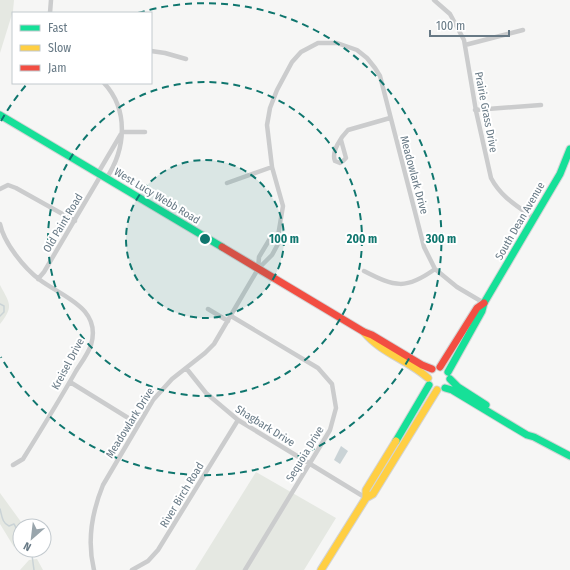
<svg xmlns="http://www.w3.org/2000/svg" width="570" height="570" font-family="'Fira Sans Condensed',sans-serif">
<style>
.green{fill:#e5e8e2}
.water{fill:#cad3d6}
.lines{fill:none;stroke-linecap:round;stroke-linejoin:round}
.stream{stroke:#cad3d6;stroke-width:1.5}
.fast-casing{stroke:#d3d4d5;stroke-width:9}
.slow-casing{stroke:#d3d4d5;stroke-width:9}
.jam-casing{stroke:#d3d4d5;stroke-width:9}
.street{stroke:#cbcccd;stroke-width:4.5}
.fast{stroke:#16e098;stroke-width:7}
.slow{stroke:#ffcf43;stroke-width:7}
.jam{stroke:#f24e42;stroke-width:7}
.ring{fill:none;stroke:#0f766e;stroke-width:2;stroke-dasharray:7 5}
.labels{text-anchor:middle;dominant-baseline:central;stroke-width:4;stroke-linejoin:round;paint-order:stroke}
.street-label{font-size:11px;fill:#677985;stroke:#fff}
.centre{fill:#0f766e;stroke:#fff;stroke-width:2}
.ring-label{font-size:12px;text-anchor:middle;font-weight:bold;fill:#0f766e;stroke:#fff;stroke-width:4;stroke-linejoin:round;paint-order:stroke}
</style>
<rect width="100%" height="100%" fill="#f6f6f5"/>
<path class="green" d="M0,0H14L13,11L0,53Z
M0,285C10,304 14,306 0,324Z
M256,472L336,518L304,570H195Z
M0,493L24,526H20V537L14,547L0,524Z
M37,559L43,570H20L29,560Z"/>
<path class="water" d="M341,446L348,451L340,464L334,460Z"/>
<g class="lines">
<path class="stream" d="M0,304L4,306V312L0,316
M0,509C2,516 2,523 9,526L14,524C17,528 17,533 20,538
M32,555L34,570"/>
<defs>
<path id="fast" d="M0,115L222,247
M448,372L482,311L484,303L560,174L570,149
M450,379L458,387L486,405
M445,388L452,390L527,435L534,437L570,456
M396,441L429,385"/>
<path id="slow" d="M364,332C381,353 408,360 428,378
M366,498L373,494L437,390
M321,570L366,498V490L396,441"/>
<path id="jam" d="M222,247L364,332L372,335L422,365L432,369
M440,367L477,308L484,303"/>
</defs>
<use href="#fast" class="fast-casing"/>
<use href="#slow" class="slow-casing"/>
<use href="#jam" class="jam-casing"/>
<path class="street" d="M434,0L450,14L464,40L476,111L491,178C501,197 517,206 534,218
M50,13L51,0
M465,45L523,30
M151,51L165,53L186,59
M104,83C129,110 126,149 106,179
M475,110L541,105
M122,132H145
M341,140L346,158L343,161L340,163L335,161C331,152 341,137 348,130L390,118
M98,173L121,134
M227,183L272,167
M0,189L8,185L16,188L75,221
M0,224C4,243 24,268 40,280C63,297 102,308 91,345C88,354 81,363 76,371C59,401 41,430 23,459L13,465
M258,269L259,257L271,237L278,236
M364,271C395,287 406,290 435,269
M38,279L44,272L101,175
M208,309L228,321
M231,316L318,368L332,384L336,408L330,430L245,570
M186,368L206,393L238,420L366,498
M70,382L138,424
M94,570C87,542 92,512 103,485L153,400L172,379L205,353L214,344L258,269L272,255L279,242L278,236L283,206L272,167L267,125L270,108L277,90L292,62L301,52L318,43H337L357,50L367,58L375,68L380,76L424,247L435,269L457,287L484,303
M132,570L148,561L158,550L238,420"/>
<use href="#fast" class="fast"/>
<use href="#slow" class="slow"/>
<use href="#jam" class="jam"/>
</g>
<circle cx="205" cy="239" r="79" fill="#0f766e" fill-opacity=".12"/>
<g class="ring">
<circle cx="205" cy="239" r="79"/>
<circle cx="205" cy="239" r="157"/>
<path d="M1 121A236 236 0 0 1 27 84M138 13A236 236 0 1 1 1 357"/>
</g>
<g class="labels">
<g class="street-label">
<text transform="translate(486 112) rotate(79)">Prairie Grass Drive</text>
<text transform="translate(414 175) rotate(75)">Meadowlark Drive</text>
<text transform="translate(157 196) rotate(31)">West Lucy Webb Road</text>
<text transform="translate(520 221) rotate(-60)">South Dean Avenue</text>
<text transform="translate(63 223) rotate(-59)">Old Paint Road</text>
<text transform="translate(68 364) rotate(-62)">Kreisel Drive</text>
<text transform="translate(130 423) rotate(-58)">Meadowlark Drive</text>
<text transform="translate(265 426) rotate(32)">Shagbark Drive</text>
<text transform="translate(305 454) rotate(-59)">Sequoia Drive</text>
<text transform="translate(182 495) rotate(-59)">River Birch Road</text>
</g>
</g>
<circle cx="205" cy="239" r="6" class="centre"/>
<g class="ring-label">
<text x="284" y="243">100 m</text>
<text x="362" y="243">200 m</text>
<text x="441" y="243">300 m</text>
</g>
<rect x="12" y="12" width="140" height="72" fill="#ffffff" stroke="#c2c9ce"/>
<rect x="20" y="25" width="20" height="6" fill="#16e098" stroke="#c2c9ce"/>
<text x="48" y="32" font-size="12" fill="#677985">Fast</text>
<rect x="20" y="45" width="20" height="6" fill="#ffcf43" stroke="#c2c9ce"/>
<text x="48" y="52" font-size="12" fill="#677985">Slow</text>
<rect x="20" y="65" width="20" height="6" fill="#f24e42" stroke="#c2c9ce"/>
<text x="48" y="72" font-size="12" fill="#677985">Jam</text>
<g transform="translate(32 538) rotate(208)"><circle r="19" fill="#ffffff" stroke="#c2c9ce"/>
<path d="M0-3L7 15L0 10L-7 15Z" fill="#99a5ac"/>
<text y="-6" font-size="11" font-weight="bold" text-anchor="middle" fill="#677985">N</text>
</g>
<path d="M430 30v6h79v-6" fill="none" stroke="#677985" stroke-width="2"/>
<text x="436" y="30" font-size="12" fill="#677985" stroke="#ffffff" stroke-width="3" paint-order="stroke">100 m</text>
</svg>
